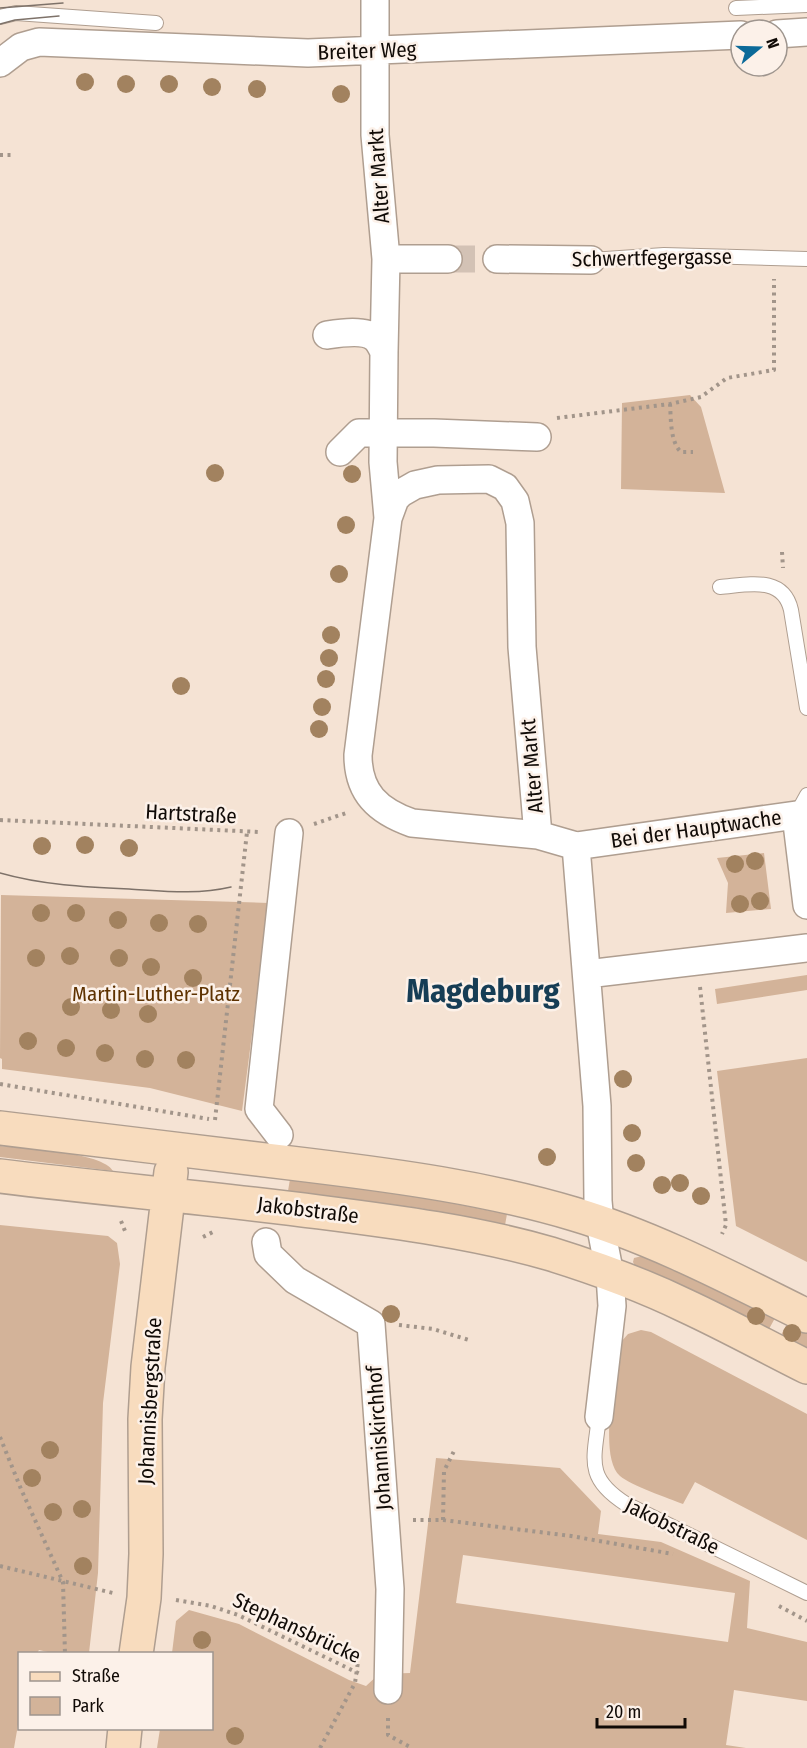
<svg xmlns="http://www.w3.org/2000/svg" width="807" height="1748" font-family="'Fira Sans Condensed',sans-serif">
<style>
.green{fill:#d3b399;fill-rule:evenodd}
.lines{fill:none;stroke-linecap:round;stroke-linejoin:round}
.street-tunnel{stroke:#d3c2b5;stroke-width:27;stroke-dasharray:27 14;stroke-linecap:butt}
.lane-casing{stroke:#af9e90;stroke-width:16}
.street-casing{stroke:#af9e90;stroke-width:30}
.secondary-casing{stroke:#af9e90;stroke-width:36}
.path{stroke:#a2958a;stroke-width:4;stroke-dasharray:3 4.5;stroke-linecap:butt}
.lane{stroke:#fff;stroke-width:14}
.street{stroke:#fff;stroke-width:27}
.secondary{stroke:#f8dcbe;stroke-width:33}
.tram{stroke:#7e7269;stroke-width:1.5}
.tree{fill:#a2825f}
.labels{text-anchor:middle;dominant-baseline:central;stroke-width:5;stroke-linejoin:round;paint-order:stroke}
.street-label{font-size:21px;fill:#100a06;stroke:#fcf1e9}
.park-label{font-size:21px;fill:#5e3200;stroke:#fcf1e9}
.town-label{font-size:33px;font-weight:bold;fill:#163d55;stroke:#fcf1e9}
</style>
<rect width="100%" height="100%" fill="#f5e3d4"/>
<path class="green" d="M690,395L701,407L725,493L621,489L622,403Z
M764,853L771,909L726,913L728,883L717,858Z
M1,895L269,903L242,1111L150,1088L2,1069V1059L0,1058Z
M807,975V990L717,1004L715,989Z
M807,1058V1262L736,1226L717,1071Z
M0,1146C22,1148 103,1152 113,1171L0,1157Z
M290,1179L421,1197L507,1214L505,1225L419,1208L288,1191Z
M0,1225L108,1236L117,1243L120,1264L103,1403L98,1573L89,1653H52L39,1650L37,1653L20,1654L19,1719L14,1748H0Z
M642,1256L690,1277L775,1318L769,1329L635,1266L633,1262L634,1258Z
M787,1324L807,1334V1348L781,1335Z
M641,1330L651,1332L807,1414V1540L695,1482L683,1504C670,1499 630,1485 620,1476C597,1455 617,1372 621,1342L628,1334Z
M436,1458L560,1468L601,1511L598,1534L661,1542L750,1581L747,1628L807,1642V1701L734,1690L726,1745L746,1748H157L160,1729L212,1728V1654L172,1653L176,1621L189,1610L239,1624L349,1680L366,1686L379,1674L410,1673ZM463,1555L735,1593L728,1642L456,1603Z"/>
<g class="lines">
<path class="street-tunnel" d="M448,259H497"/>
<defs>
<path id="lane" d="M736,8L807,5
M0,17L16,13L156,23
M591,260L664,255L807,259
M720,587C747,585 783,575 791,610L807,708
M796,815L807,795
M599,1417C594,1460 585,1478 626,1504L807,1593"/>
<path id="street" d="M375,0V135L386,259L384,352
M777,34L807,32
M0,63L21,47L39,42L308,53L741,35
M386,259H448
M497,259L591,260
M327,335C340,333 366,329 376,339C380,343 382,348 384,352L383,462L388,518L358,755C358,793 378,811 412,823L538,835L522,647L520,523L515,501L505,487L489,479L438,480L415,485L401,493L395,499L388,518
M340,452L359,433H434L537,437
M538,835L576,846L796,815L807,905
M576,846L597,1106L598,1201L600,1223L610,1275L612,1306L599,1417
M587,974L807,948
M279,1135L259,1109L289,833
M266,1242L268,1254L295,1280L371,1324L390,1589L388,1690"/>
<path id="secondary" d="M0,1128C102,1141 205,1152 307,1165C397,1176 487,1188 574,1214C655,1238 732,1279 807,1316
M0,1176C106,1189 213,1198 319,1212C397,1222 475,1232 551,1254C596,1268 643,1285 686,1306C727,1325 767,1347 807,1367
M136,1654L144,1598L146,1554L145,1419L148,1367L171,1172
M123,1748L125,1728"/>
</defs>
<use href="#lane" class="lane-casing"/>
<use href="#street" class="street-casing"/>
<use href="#secondary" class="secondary-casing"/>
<path class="path" d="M0,155H14
M670,404C671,418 670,442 681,452H693
M557,418L670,404L701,397L727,378L774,370V279
M782,552L783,568
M0,820L260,832
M314,824L349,812
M700,987L726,1225L722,1234
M0,1084L209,1119
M215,1120L247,832
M121,1221L125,1231
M203,1237L213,1232
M399,1325L433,1329L469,1340
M0,1437L21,1489L63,1582L65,1654
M413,1520H443L571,1536L673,1554
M443,1520L444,1471L454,1451
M0,1566L113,1593
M176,1600L211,1606L238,1615L360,1674
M779,1606L807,1621
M388,1718V1735L412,1748
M320,1748L355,1683L358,1662"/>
<use href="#lane" class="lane"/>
<use href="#street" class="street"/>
<use href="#secondary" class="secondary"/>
<path class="tram" d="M0,8L63,3
M0,24L15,20L59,16
M0,873C42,885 85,887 129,889C163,891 197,895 231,887"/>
</g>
<g class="tree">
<circle cx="85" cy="82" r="9"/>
<circle cx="126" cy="84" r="9"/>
<circle cx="169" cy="84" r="9"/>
<circle cx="212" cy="87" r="9"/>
<circle cx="257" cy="89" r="9"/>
<circle cx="341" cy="94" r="9"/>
<circle cx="215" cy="473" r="9"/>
<circle cx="352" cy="474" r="9"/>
<circle cx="346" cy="525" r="9"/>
<circle cx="339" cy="574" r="9"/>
<circle cx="331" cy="635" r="9"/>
<circle cx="329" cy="658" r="9"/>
<circle cx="326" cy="679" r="9"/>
<circle cx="181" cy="686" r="9"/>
<circle cx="322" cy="707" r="9"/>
<circle cx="319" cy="729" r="9"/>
<circle cx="85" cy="845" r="9"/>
<circle cx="42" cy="846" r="9"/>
<circle cx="129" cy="848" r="9"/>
<circle cx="755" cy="861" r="9"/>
<circle cx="735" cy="864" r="9"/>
<circle cx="760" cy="901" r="9"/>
<circle cx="740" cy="904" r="9"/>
<circle cx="41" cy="913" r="9"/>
<circle cx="76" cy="913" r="9"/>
<circle cx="118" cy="920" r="9"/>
<circle cx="159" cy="923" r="9"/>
<circle cx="198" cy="924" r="9"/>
<circle cx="70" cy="956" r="9"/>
<circle cx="36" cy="958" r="9"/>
<circle cx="119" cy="958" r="9"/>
<circle cx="151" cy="967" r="9"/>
<circle cx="193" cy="978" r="9"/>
<circle cx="71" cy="1007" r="9"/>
<circle cx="111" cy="1010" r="9"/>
<circle cx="148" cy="1014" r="9"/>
<circle cx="28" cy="1041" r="9"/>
<circle cx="66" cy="1048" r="9"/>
<circle cx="105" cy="1053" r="9"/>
<circle cx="145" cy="1059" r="9"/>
<circle cx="186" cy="1060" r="9"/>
<circle cx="623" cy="1079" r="9"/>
<circle cx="632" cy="1133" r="9"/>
<circle cx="547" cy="1157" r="9"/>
<circle cx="636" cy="1163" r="9"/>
<circle cx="680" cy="1183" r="9"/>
<circle cx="662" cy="1185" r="9"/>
<circle cx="701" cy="1196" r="9"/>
<circle cx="391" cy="1314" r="9"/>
<circle cx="756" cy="1316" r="9"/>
<circle cx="792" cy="1333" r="9"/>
<circle cx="50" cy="1450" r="9"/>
<circle cx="32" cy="1478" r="9"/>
<circle cx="82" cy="1509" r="9"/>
<circle cx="53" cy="1512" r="9"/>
<circle cx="83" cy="1566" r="9"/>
<circle cx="202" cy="1640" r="9"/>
<circle cx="235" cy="1736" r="9"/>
</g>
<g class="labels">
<g class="street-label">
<text transform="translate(367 51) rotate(-2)">Breiter Weg</text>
<text transform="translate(379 176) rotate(-94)">Alter Markt</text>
<text transform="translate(652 258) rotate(-1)">Schwertfegergasse</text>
<text transform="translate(532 766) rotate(-95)">Alter Markt</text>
<text transform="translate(191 814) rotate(3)">Hartstraße</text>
<text transform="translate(696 829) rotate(-8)">Bei der Hauptwache</text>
<text transform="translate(308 1210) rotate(7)">Jakobstraße</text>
<text transform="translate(150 1401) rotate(-87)">Johannisbergstraße</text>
<text transform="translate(379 1438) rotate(-94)">Johanniskirchhof</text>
<text transform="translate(672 1526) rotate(26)">Jakobstraße</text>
<text transform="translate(297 1628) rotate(25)">Stephansbrücke</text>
</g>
<g class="park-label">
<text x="156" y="994">Martin-Luther-Platz</text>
</g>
<g class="town-label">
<text x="483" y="991">Magdeburg</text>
</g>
</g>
<rect x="18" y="1652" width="195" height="78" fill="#fcf1e9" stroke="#9e958e" stroke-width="1.5"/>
<rect x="30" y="1672" width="30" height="9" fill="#f8dcbe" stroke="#9e958e" stroke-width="1.5"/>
<text x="72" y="1682" font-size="18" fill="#100a06">Straße</text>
<rect x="30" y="1697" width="30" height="18" fill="#d3b399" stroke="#9e958e" stroke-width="1.5"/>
<text x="72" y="1712" font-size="18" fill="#100a06">Park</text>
<g transform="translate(759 48) rotate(71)"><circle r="28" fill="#fcf1e9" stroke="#9e958e" stroke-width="1.5"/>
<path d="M0-4.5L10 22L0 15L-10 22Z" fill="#0c6a99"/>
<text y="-9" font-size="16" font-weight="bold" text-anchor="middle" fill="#100a06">N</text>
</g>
<path d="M597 1718v9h88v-9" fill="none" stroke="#100a06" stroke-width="3"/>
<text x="606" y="1718" font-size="18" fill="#100a06" stroke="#fcf1e9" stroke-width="4.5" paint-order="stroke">20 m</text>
</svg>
